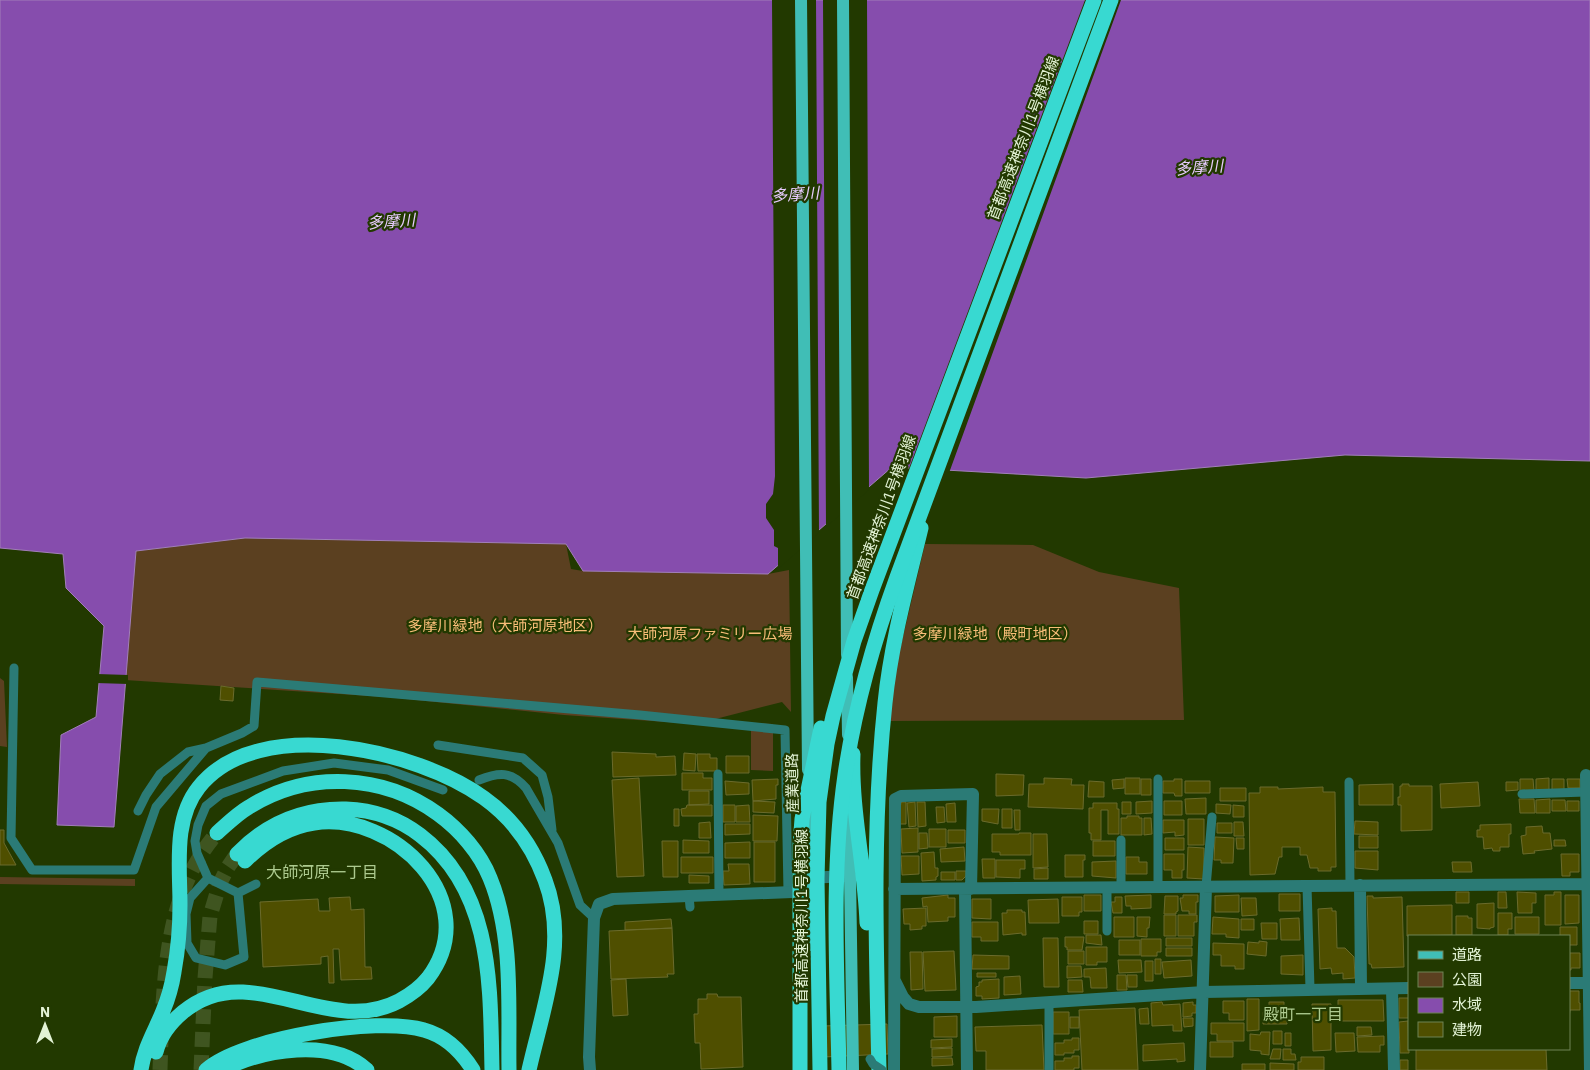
<svg xmlns="http://www.w3.org/2000/svg" width="1590" height="1070" font-family="'IBM Plex Sans','Noto Sans JP',sans-serif">
<style>
.green{fill:#5b4020}
.water{fill:#864dad;stroke:#a27fb9}
.pier{fill:#223900}
.building{fill:#4f4f00;stroke:#6b6b2c}
.lines{fill:none;stroke-linecap:round;stroke-linejoin:round}
.highway-tunnel{stroke:#3f5520;stroke-width:15;stroke-dasharray:15 8;stroke-linecap:butt}
.lane{stroke:#2b7b76;stroke-width:9}
.street{stroke:#2b7b76;stroke-width:12}
.primary{stroke:#40beb6;stroke-width:12}
.highway{stroke:#38d9d1;stroke-width:15}
.lane-bridge{stroke:#2b7b76;stroke-width:9}
.highway-bridge{stroke:#38d9d1;stroke-width:15}
.labels{text-anchor:middle;dominant-baseline:central;stroke-width:4.5;stroke-linejoin:round;paint-order:stroke}
.street-label{font-size:15px;fill:#e3f3d5;stroke:#223900}
.park-label{font-size:15px;fill:#f8bd78;stroke:#223900}
.water-label{font-size:16px;font-style:italic;fill:#e8ccfe;stroke:#223900}
.neighbourhood-label{font-size:16px;fill:#adca8f;stroke:#223900}
</style>
<rect width="100%" height="100%" fill="#223900"/>
<path class="green" d="M245,538L566,544L571,569L583,571L768,574L789,570L791,712L782,702L696,724L564,715L386,697L125,680L136,551Z
M925,544L1033,545L1099,572L1179,588L1184,720L883,721Z
M0,678L4,681L7,747L0,746Z
M751,723L773,724V771L751,770Z
M0,877L135,879V886L0,884Z"/>
<path class="water" d="M0,0H1590V461L1345,455L1086,478L892,467L768,574L583,571L566,544L245,538L136,551L114,827L57,825L61,735L96,717L104,626L66,588L63,554L0,548Z"/>
<path class="pier" d="M772,0H816L819,533L778,569V548L774,546V530L766,518V504L773,494L775,476Z
M823,0H867L869,490L826,527Z
M1085,0H1121L949,473L908,471Z
M97,674L128,675V684L96,683Z"/>
<path class="building" d="M221,686L234,688L233,701L220,700Z
M612,752L656,754V757L675,756L676,775L613,777Z
M684,753L696,754L695,771L683,770Z
M697,754H710V758H717V771H698Z
M726,756H749V773H726Z
M682,773H703V778H712V790H682Z
M996,774L1024,775L1023,795L996,796Z
M639,778L644,876L617,877L612,780Z
M1044,778L1072,779L1071,785H1084L1083,809L1028,807L1029,784H1044Z
M1125,778H1140V794H1125Z
M1549,778V790H1536V779Z
M778,779V785H776V799L753,801L752,780Z
M1124,779V788L1113,789L1112,780Z
M1141,779H1151V795H1141Z
M1174,779H1182V796H1175L1174,793H1163V781H1174Z
M1520,779H1533L1534,791H1520Z
M1552,779H1564V790H1552Z
M1567,779H1580V788H1568Z
M725,781L749,783V794L726,795Z
M1089,781L1104,782V797H1088Z
M1185,781H1210V793H1185Z
M1478,782L1480,806L1441,808L1440,784Z
M1506,782H1518V790L1506,791Z
M1393,784V805H1359V785Z
M1402,784H1409V786H1432V830L1401,831V805H1398V797H1400V786H1402Z
M1260,787H1278V789L1323,787V792H1335L1336,867H1331V871H1318V868H1310L1307,855H1300V847H1282V857H1279L1275,874L1250,875L1249,793H1260Z
M1220,788H1246V801H1220Z
M689,791H709V804L689,805Z
M1206,798V814H1186L1185,799Z
M1519,799H1534L1535,813H1520Z
M1550,799V813H1536V800Z
M1552,800H1565L1566,811H1552Z
M753,801L775,802L774,813L753,812Z
M1152,801V813L1136,814V802Z
M1164,801H1182V815H1164Z
M1567,801H1579V811H1567Z
M901,802H906V824H898Z
M915,802L916,826L909,827L907,803Z
M917,802H925L926,826L918,827Z
M1122,802H1131V814H1122Z
M955,803L956,822H947L946,804Z
M1093,803H1117V809H1119V834H1108V810H1101V840H1091V833H1089V808H1093Z
M1216,804L1231,805L1230,814L1216,813Z
M687,805H712V816H682L681,809L686,808Z
M723,805H735V822H723Z
M749,805L750,822H736V806Z
M1233,805L1244,806V817H1233Z
M936,807H944L945,822L937,823Z
M674,809H679V826H674Z
M982,809H999L998,824L982,821Z
M1002,809H1012V828H1002Z
M1014,810H1020V830H1015Z
M753,815L778,816L777,841H753Z
M1127,816H1139V818H1142V835H1121V818H1127Z
M1144,818H1151L1152,834L1144,835Z
M1188,819H1204V845H1188Z
M1163,820H1184V835L1175,836V832L1163,833Z
M1355,821L1378,822V835L1354,834Z
M710,822L711,838H699V823Z
M1234,822H1243L1244,836H1234Z
M1217,823H1232V833H1217Z
M725,824H750V834L725,835Z
M1511,824V834H1509V847H1500V851H1493L1492,848L1484,849L1483,837H1477V830H1480V825Z
M1542,826L1543,833H1550L1552,849L1534,851L1535,853L1523,854L1521,836L1526,835V827Z
M918,828V852L902,853L901,829Z
M929,829H946V847H929Z
M0,830H4V843L16,865H0Z
M948,830H965V843H948Z
M919,833H927L928,848L919,849Z
M1019,833H1031V855H1000V852H992V834H1019Z
M1033,834H1047L1048,867L1033,868Z
M1359,836H1378V848H1359Z
M1215,837L1234,838L1233,863H1221V860H1214Z
M1165,838H1184V850H1165Z
M1236,838H1244V849H1237Z
M683,840L709,841V853H683Z
M1554,840H1565L1566,846H1554Z
M662,841H678V877H663Z
M1093,841H1115V856H1093Z
M750,842V858H725V843Z
M754,842H775V882H754Z
M964,847L965,861L941,862L940,849Z
M1188,847L1204,848V879L1187,878Z
M1355,851H1378V870L1355,868Z
M934,852L935,868H938V876L936,877V880L922,881L921,853Z
M1164,854H1184V870H1182V878H1172V870H1164Z
M1561,854H1579V872H1570V876H1562Z
M1065,855H1085V860H1083V877H1065Z
M901,856H919V874L902,875Z
M681,857H713V873H681Z
M1126,857H1139V862H1147V874H1126Z
M982,859H995V878H983Z
M996,860H1025V869H1020V878L996,877Z
M1116,861V878L1092,876V862Z
M1452,862H1471L1472,872H1453Z
M728,864H749L750,884L724,885L723,871H729Z
M1048,868V879H1034V869Z
M956,871H966V876L962,880H956Z
M941,872H955V880H941Z
M689,875L709,876V883H689Z
M1456,892H1469V903H1456Z
M1498,892H1506L1507,908H1498Z
M1517,892L1536,893V903H1532V913H1518Z
M1554,892H1561V925H1545V895H1554Z
M1279,894H1300V911H1279Z
M948,895V898H955V917H948V921L928,922L927,906L923,907L922,898Z
M1084,895H1101V911H1084Z
M1151,895V908L1131,909V906H1126L1125,896Z
M1183,895H1198V902H1196V914H1189V911H1182L1180,898H1183Z
M1239,895V912H1215V896Z
M1565,895H1579V923L1565,924Z
M1165,896H1178V911L1176,912V914H1164Z
M1367,896H1373V898L1402,897L1404,967L1372,968L1371,964H1369Z
M350,897L351,910L364,909L365,967H371L372,979L341,980L339,949H333L334,983H329L328,956L321,957V964L263,967L260,902L318,899L319,911H330L329,898Z
M1062,897H1082V912H1079V916H1062Z
M1115,897H1122V913H1113L1111,902H1115Z
M1241,898H1256L1257,915L1242,916Z
M972,899H991V919L972,918Z
M1058,899L1059,923H1029L1028,900Z
M1477,904L1494,903V927L1490,928V929L1477,928Z
M1452,905V935L1407,936V906Z
M926,908V926H922V929L910,930V924H904L903,909Z
M1332,908V911H1336L1337,948H1345L1354,957L1355,978L1343,979V973L1332,974L1331,968L1320,969L1318,909Z
M1007,910H1022V912H1025L1026,935H1022V933L1003,935L1002,913H1007Z
M1498,913H1512V929H1508V935H1498Z
M1164,915H1176V936H1164Z
M1178,915H1197V922H1194V936H1178Z
M1456,916H1468V918H1472V935H1456Z
M1114,917H1134V937H1114Z
M1137,917H1150L1149,928H1147V937L1137,936Z
M1213,917L1239,919V938L1226,937V934H1212Z
M1515,917H1539V934H1515Z
M1299,918L1300,940H1281L1280,919Z
M671,919L672,928L625,930V922Z
M1241,919H1254V930H1241Z
M1084,921H1098V934H1084Z
M972,922H998V941H981V937H972Z
M1261,923H1277V939H1262Z
M1560,927H1577V945H1569V936H1560Z
M672,928L674,974H667L668,977L611,979L609,931Z
M1086,935H1101L1102,945L1086,943Z
M1065,937H1084L1082,950H1067V947H1065Z
M1043,938H1058L1059,987H1044Z
M1166,938H1192V946H1166Z
M1141,939H1161V952H1157V956H1141Z
M1119,940H1140V955H1119Z
M1259,941L1267,942L1266,956L1247,954L1248,942L1259,943Z
M1213,943L1244,944V969H1235V966H1221V955H1213Z
M1086,947H1107V962H1097V965H1086Z
M1166,948H1192V956H1166Z
M954,951L956,990L925,991L923,952Z
M1068,951H1084V964H1068Z
M910,952H922L923,989L911,990Z
M1569,953H1580V968H1571V970H1569Z
M973,955L1009,956V969H972Z
M1303,955V975L1281,974V956Z
M1155,959H1161V974H1155Z
M1118,960H1141L1142,972L1119,973Z
M1191,960L1192,976L1164,978L1162,962Z
M1145,961H1153V981H1145Z
M1067,966H1081L1082,977L1067,978Z
M1106,968L1107,988H1091L1090,977H1084V969Z
M977,973H996V977H977Z
M1117,975H1126L1127,990H1117Z
M1127,975H1137V987H1128Z
M1020,976L1021,994L1004,995V977Z
M626,979L628,1015L613,1016L611,980Z
M999,979V998L982,999V996H976V987L979,986V982H982V980Z
M1068,980H1082L1083,992H1068Z
M1569,991H1579V1003H1580V1010H1570L1569,1018Z
M707,994H717L718,997H741L743,1067L701,1069L700,1043H695L694,1014H698V999H707Z
M1399,998H1409V1018H1399Z
M1247,999H1259V1030L1247,1031Z
M1338,1000H1383L1384,1021H1338Z
M1223,1001H1244V1020H1229V1013H1223Z
M1162,1002L1163,1005L1180,1004L1182,1031H1173V1025L1152,1026L1151,1003Z
M1193,1002V1005H1196V1013H1192V1016L1183,1017V1003Z
M1269,1002H1284V1006H1286L1287,1024H1263V1012H1269Z
M1312,1004H1331V1050L1313,1051Z
M1135,1008L1138,1070H1082L1079,1010Z
M1148,1008L1149,1024H1140L1139,1009Z
M1053,1012H1069V1034H1053Z
M957,1016V1037H934V1017Z
M1070,1017H1079V1028H1070Z
M1183,1018H1193V1026L1184,1027Z
M1408,1021L1409,1053H1400L1399,1022Z
M1211,1023H1244V1041H1217V1034H1211Z
M887,1024L888,1054L823,1057L822,1026Z
M1042,1025L1044,1070H986V1051H976L975,1027Z
M1357,1027H1371L1372,1035L1357,1036Z
M1273,1031H1282V1044H1273Z
M1261,1032H1270L1269,1055L1261,1054V1051L1250,1050V1034L1260,1035Z
M1285,1033H1291V1046H1285Z
M1335,1033H1354L1355,1051L1336,1052Z
M1384,1036V1045H1380V1052H1358L1357,1037Z
M1072,1038H1079V1050H1074V1053H1064V1055H1055V1043H1064V1040H1072Z
M952,1039V1047L931,1048V1040Z
M1210,1042H1233V1057H1210Z
M1184,1043L1185,1061L1177,1062V1059L1143,1061V1045Z
M952,1048V1056L932,1057V1049Z
M1273,1049H1281L1280,1059H1270Z
M1283,1049H1291V1054H1295L1296,1060H1283Z
M1416,1049H1546L1547,1070H1416Z
M1072,1056H1079V1068H1074V1070H1055V1061H1064V1058H1072Z
M1301,1057H1324V1070H1298V1062H1301Z
M932,1058H952L953,1065L932,1066Z
M1400,1060H1408V1070H1400Z
M1270,1063L1294,1064V1070H1270Z
M1242,1064H1265V1070H1242Z"/>
<g class="lines">
<path class="highway-tunnel" d="M163,1004C167,942 175,882 217,833
M160,1070L161,1039
M201,1070L205,978L210,916L220,883L228,867L237,854"/>
<path class="lane" d="M14,668L11,838L32,870H134L156,807L206,748L242,733L254,726L257,682L640,715L785,730L788,892
M438,745L523,758L542,775L548,797L552,830
M718,774L719,895
M1158,779V887
M479,780C499,772 511,771 526,788L558,843L580,905L594,918
M1349,782L1350,886
M1522,794L1586,792
M138,811L146,795L160,774L188,752L206,748
M1121,840V888
M208,878L190,898L186,914L187,943L196,958L225,965L244,957L238,893L208,878L197,853L195,841L198,825L206,806L221,794L283,771L334,763L388,770L443,790
M1307,886L1310,989
M1206,887L1212,817
M1107,888V931
M238,893L256,884
M689,896L690,907
M1049,1003V1070"/>
<path class="street" d="M1586,775L1590,1070
M1360,885L1361,989
M894,889L1590,884
M965,889L967,1070
M895,981L903,997L909,1004L919,1007H976L1204,992L1409,988
M1569,983H1590
M1392,989L1394,1070
M590,1070L589,1057L594,918L599,904L613,899L792,892L809,878L846,876
M894,1070L895,799L901,796L973,794L971,889
M1200,1070L1206,887"/>
<path class="primary" d="M801,0L808,770
M843,0L847,655
M847,677L848,735
M849,810L853,1070
M808,815L811,945"/>
<path class="highway" d="M853,754C851,810 865,866 867,923
M217,833C227,824 237,814 249,807C308,770 383,774 438,814C460,830 480,853 490,878C514,936 508,1009 509,1070
M237,854C267,823 304,808 346,809C373,810 399,819 420,835C494,891 490,988 492,1070
M156,1052C160,1036 171,1022 183,1012C200,998 221,991 243,992C295,994 348,1028 399,1001C410,995 420,988 428,978C486,901 393,811 314,823C287,827 264,842 245,861
M224,1069C263,1050 331,1037 367,1070
M141,1070C144,1048 155,1031 163,1011C168,999 172,985 174,972C178,950 180,927 180,905C180,866 173,819 199,787C258,713 418,750 484,798C512,818 533,847 545,880C569,943 543,1007 529,1070
M206,1070C242,1038 378,1016 424,1030C446,1036 461,1051 473,1070
M879,1070C876,948 872,825 885,703C891,644 907,586 921,528"/>
<path class="lane-bridge" d="M870,1059L873,1064L882,1070"/>
<path class="highway-bridge" d="M800,1070V845L802,819L821,728
M820,1070L817,879L819,802L827,744L833,716L854,641L872,590L1094,0
M839,1070C837,972 831,872 845,775C855,705 873,643 897,577L1111,0"/>
</g>
<g class="labels">
<g class="street-label">
<text transform="translate(1023 138) rotate(-69)">首都高速神奈川1号横羽線</text>
<text transform="translate(881 517) rotate(-70)">首都高速神奈川1号横羽線</text>
<text transform="translate(792 783) rotate(-91)">産業道路</text>
<text transform="translate(801 916) rotate(-90)">首都高速神奈川1号横羽線</text>
</g>
<g class="park-label">
<text x="505" y="625">多摩川緑地（大師河原地区）</text>
<text x="710" y="633">大師河原ファミリー広場</text>
<text x="995" y="633">多摩川緑地（殿町地区）</text>
</g>
<g class="water-label">
<text transform="translate(1199 167) rotate(-4)">多摩川</text>
<text transform="translate(795 194) rotate(-4)">多摩川</text>
<text transform="translate(391 221) rotate(-4)">多摩川</text>
</g>
<g class="neighbourhood-label">
<text x="322" y="872">大師河原一丁目</text>
<text x="1303" y="1014">殿町一丁目</text>
</g>
</g>
<rect x="1408" y="935" width="162" height="115" fill="#223900" stroke="#6f8355"/>
<rect x="1418" y="951" width="25" height="8" fill="#40beb6" stroke="#6f8355"/>
<text x="1452" y="960" font-size="15" fill="#e3f3d5">道路</text>
<rect x="1418" y="972" width="25" height="15" fill="#5b4020" stroke="#6f8355"/>
<text x="1452" y="985" font-size="15" fill="#e3f3d5">公園</text>
<rect x="1418" y="998" width="25" height="15" fill="#864dad" stroke="#6f8355"/>
<text x="1452" y="1010" font-size="15" fill="#e3f3d5">水域</text>
<rect x="1418" y="1022" width="25" height="15" fill="#4f4f00" stroke="#6f8355"/>
<text x="1452" y="1035" font-size="15" fill="#e3f3d5">建物</text>
<g transform="translate(45 1025)" stroke="#223900" stroke-width="4" paint-order="stroke">
<path d="M0-4L9 19L0 12L-9 19Z" fill="#e3f3d5"/>
<text y="-8" font-size="14" font-weight="bold" text-anchor="middle" fill="#e3f3d5">N</text>
</g>
</svg>
